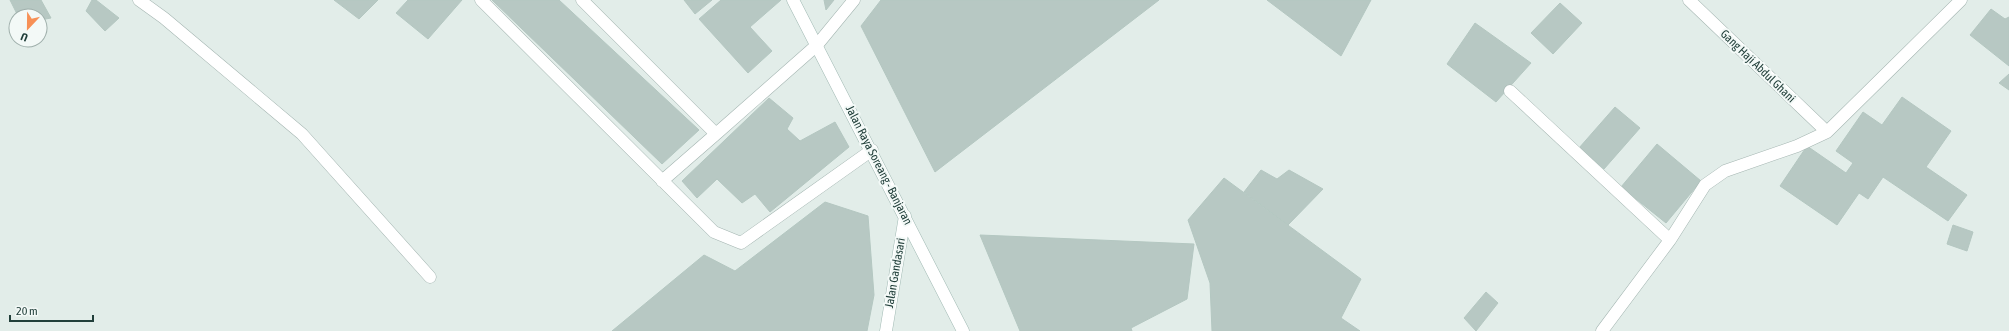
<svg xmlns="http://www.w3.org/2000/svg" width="2009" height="331" font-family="'Asap Condensed',sans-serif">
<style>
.building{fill:#b7c8c3;stroke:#b4c7c1}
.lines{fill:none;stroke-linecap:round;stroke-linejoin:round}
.street-casing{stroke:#a4b5b1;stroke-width:13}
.secondary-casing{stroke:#a0b9b3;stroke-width:13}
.street{stroke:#fff;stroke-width:12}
.secondary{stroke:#fff;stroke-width:12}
.labels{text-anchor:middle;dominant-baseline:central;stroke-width:4;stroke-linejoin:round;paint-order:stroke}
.street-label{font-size:12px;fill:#213f3a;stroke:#f3f9f7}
</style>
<rect width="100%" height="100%" fill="#e2ede9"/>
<path class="building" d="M10,0H41L51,18L40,20V16H18Z
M92,0H96L119,18L105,31L86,11Z
M334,0H378L359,19Z
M408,0H462L428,39L396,13Z
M492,0H559L699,130L662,164Z
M684,0H712L695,14Z
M721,0H781L750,27L772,51L748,73L699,19Z
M824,0H834L826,10Z
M881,0H1159L935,172L861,26Z
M1267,0H1371L1341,56Z
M1560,3L1582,23L1553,54L1531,33Z
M1991,9L2005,19L2009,17V66L1970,35Z
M1475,23L1531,63L1496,102L1447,64Z
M2009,74V90L1999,83Z
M1902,97L1951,131L1926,167L1967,195L1948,221L1883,177L1868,199L1859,193L1837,225L1780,186L1807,146L1846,173L1853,163L1836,151L1863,112L1882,125Z
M769,98L793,118L787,129L800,141L835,122L849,147L770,212L755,194L742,203L717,179L697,198L682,181Z
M1615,107L1640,128L1604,169L1579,148Z
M1657,144L1701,181L1666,223L1621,187Z
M1261,170L1277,179L1289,170L1323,189L1288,225L1244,192Z
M1224,178L1361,279L1341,318L1360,331H1212L1210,283L1188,220Z
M825,202L868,216L874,295L867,331H612L704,255L735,271Z
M1953,225L1973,232L1967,251L1947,244Z
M980,235L1194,244L1187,299L1131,328L1132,331H1020Z
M1486,292L1498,303L1476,331L1464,318Z"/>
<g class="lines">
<defs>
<path id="street" d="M139,0L164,18L302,134L430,277
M481,0L714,232L741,243L872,150
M582,0L716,134L817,45L854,0
M1689,0L1827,132
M1510,91L1670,240
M662,181L716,134
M1602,331L1670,240L1705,185L1725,171L1797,146L1827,132L1961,0"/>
<path id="secondary" d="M793,0L963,331
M886,331L905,216"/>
</defs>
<use href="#street" class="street-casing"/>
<use href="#secondary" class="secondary-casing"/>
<use href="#street" class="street"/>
<use href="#secondary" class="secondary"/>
</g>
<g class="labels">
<g class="street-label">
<text transform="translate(1758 66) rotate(44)">Gang Haji Abdul Ghani</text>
<text transform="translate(879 165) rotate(63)">Jalan Raya Soreang - Banjaran</text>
<text transform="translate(895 273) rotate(-80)">Jalan Gandasari</text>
</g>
</g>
<g transform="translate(28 28) rotate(202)"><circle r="19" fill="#f3f9f7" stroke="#9fafab"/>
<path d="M0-3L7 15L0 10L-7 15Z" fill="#f79056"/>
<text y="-6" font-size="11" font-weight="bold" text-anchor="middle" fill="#213f3a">U</text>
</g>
<path d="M10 315v6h83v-6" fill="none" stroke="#213f3a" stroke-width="2"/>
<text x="16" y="315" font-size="12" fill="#213f3a" stroke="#f3f9f7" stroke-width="3" paint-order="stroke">20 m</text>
</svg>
